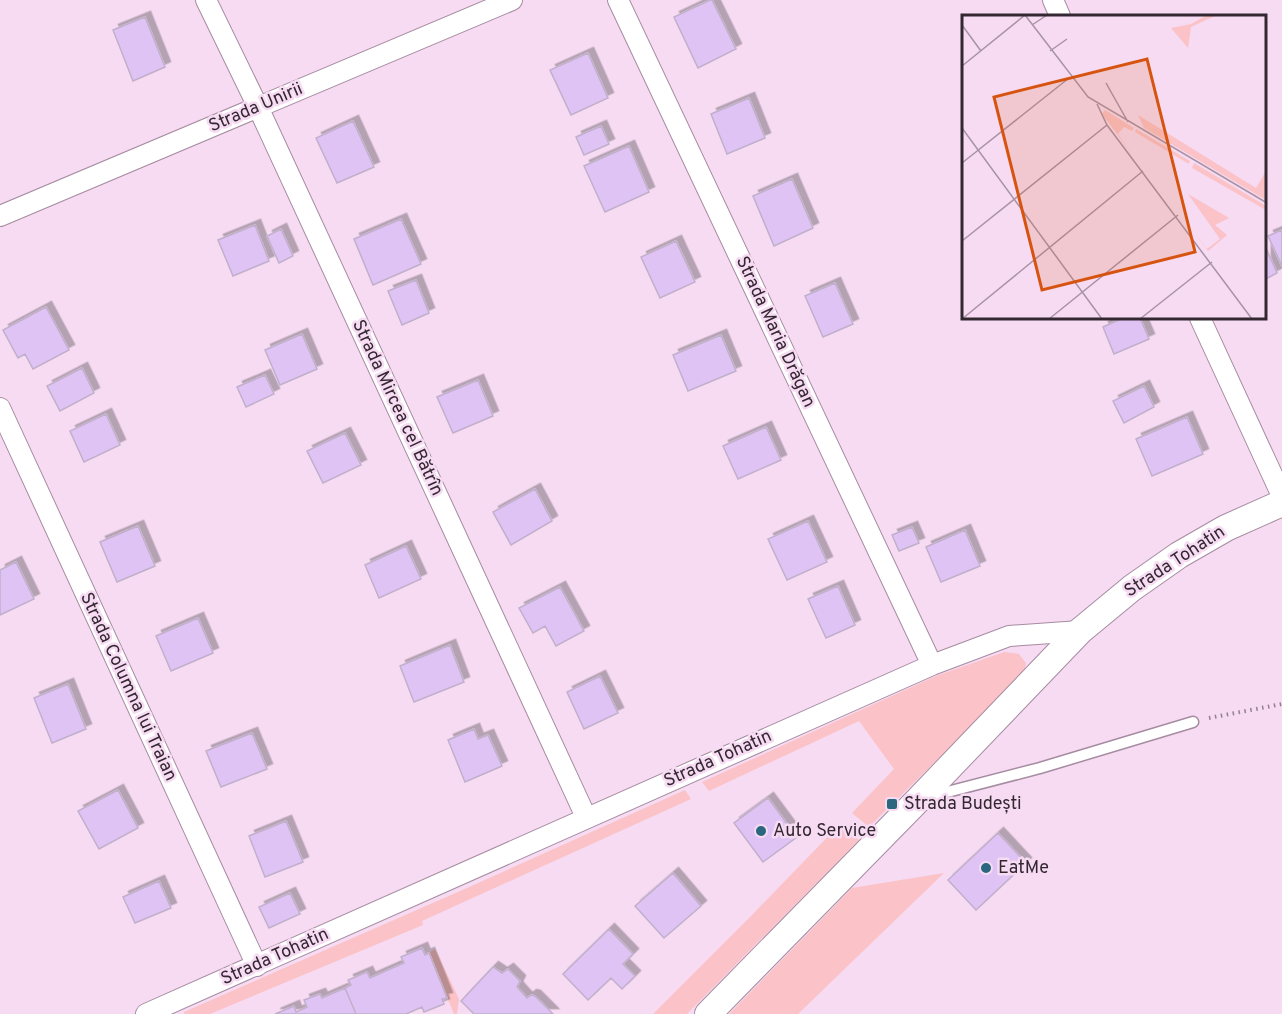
<svg xmlns="http://www.w3.org/2000/svg" width="1282" height="1014" font-family="Overpass,sans-serif">
<style>
.green{fill:#fbc2c7}
.building{fill:#e0c3f5;stroke:#c0b0cb;stroke-width:1.5;filter:url(#shadow)}
.lines{fill:none;stroke-linecap:round;stroke-linejoin:round}
.service-casing{stroke:#a68ca1;stroke-width:13}
.minor-casing{stroke:#a68ca1;stroke-width:22}
.tertiary-casing{stroke:#a68ca1;stroke-width:28}
.path{stroke:#938090;stroke-width:4;stroke-dasharray:1.5 4.5;stroke-linecap:butt}
.service{stroke:#fff;stroke-width:10}
.minor{stroke:#fff;stroke-width:20}
.tertiary{stroke:#fff;stroke-width:26}
.poi-dot{fill:#2a667e;stroke:#f6dbf2;stroke-width:2}
.labels{text-anchor:middle;dominant-baseline:central;stroke-width:5;stroke-linejoin:round;paint-order:stroke}
.street-label{font-size:18px;fill:#332831;stroke:#f6dbf2}
.poi-label{font-size:18px;fill:#332831;stroke:#f6dbf2;text-anchor:start}
.inset-road{fill:none;stroke:#a893a5;stroke-width:1.5}
.view{fill:#d65410;fill-opacity:0.15;stroke:#d65410;stroke-width:3}
.inset-edge{fill:none;stroke:#332831;stroke-width:3}
</style>
<defs>
<filter id="shadow"><feDropShadow dx="5.5" dy="-5.5" stdDeviation="0" flood-color="#0004"/></filter>
</defs>
<rect width="100%" height="100%" fill="#f6dbf2"/>
<path class="green" d="M1004,652L1019,654L1026,663L1024,674L869,827L852,813L894,769L859,721L709,791L702,782L936,676Z
M685,790L691,799L422,921L423,925L210,1014H184V1012L467,888Z
M840,824L859,840L687,1014H653L753,914Z
M944,873L798,1014H729L852,888Z
M435,949L459,999L457,1014H454L429,953Z"/>
<path class="building" d="M710,0H712L736,49L698,68L674,17Z
M145,17L165,67L133,81L113,30Z
M588,53L608,98L571,115L550,70Z
M749,98L765,138L727,154L711,114Z
M353,121L374,167L337,183L316,138Z
M601,126L609,144L584,155L576,137Z
M629,146L649,192L605,212L584,166Z
M792,179L813,228L774,246L753,196Z
M401,219L421,264L373,285L354,239Z
M255,225L269,261L233,276L218,240Z
M281,229L293,256L279,263L267,236Z
M1282,230V266L1268,236Z
M676,241L695,282L660,298L641,257Z
M1266,248L1277,273L1266,279Z
M416,280L429,313L402,325L388,291Z
M835,283L853,324L823,337L805,296Z
M46,307L69,350L33,369L25,354L18,358L3,330Z
M1123,318H1140L1149,339L1114,354L1103,327Z
M302,334L317,369L280,385L265,350Z
M721,335L736,371L688,391L673,355Z
M82,368L94,393L60,411L47,386Z
M265,375L274,394L246,407L237,387Z
M478,380L493,416L453,433L437,397Z
M1144,386L1154,407L1124,423L1113,401Z
M106,414L120,445L84,462L70,431Z
M1187,417L1203,454L1152,476L1136,439Z
M766,427L781,460L738,479L723,446Z
M345,433L361,465L323,483L307,451Z
M535,489L552,521L511,545L493,512Z
M808,521L827,562L787,580L768,539Z
M138,526L155,566L117,582L100,542Z
M912,527L919,543L899,551L892,535Z
M965,530L980,566L941,582L926,547Z
M406,546L421,579L379,598L365,565Z
M16,562L34,599L0,615V570Z
M838,586L855,625L826,638L808,599Z
M560,587L584,631L556,646L545,626L533,633L519,608Z
M198,618L213,653L171,671L156,636Z
M450,645L464,682L414,702L400,666Z
M600,676L618,713L584,729L567,692Z
M68,684L86,729L52,743L34,698Z
M474,729L478,739L488,735L502,766L465,782L448,740Z
M252,733L267,769L221,787L206,751Z
M118,790L138,828L99,849L78,811Z
M768,798L797,837L763,862L734,823Z
M286,821L303,862L265,877L249,836Z
M998,833L1026,863L976,910L948,880Z
M673,873L701,906L664,938L635,906Z
M159,881L171,908L135,923L123,897Z
M290,893L300,914L269,928L259,907Z
M609,929L633,954L623,964L635,976L622,989L611,978L588,1000L563,974Z
M422,948L425,955L429,953L447,998L442,999L444,1004L424,1012L422,1007L406,1014H356L345,988L351,985L348,980L367,972L370,978L404,963L401,957Z
M493,967L502,973L508,969L520,981L517,987L527,998L531,995L535,996L553,1014H474L461,1001Z
M345,988L356,1014H275L294,1006L296,1012L307,1007L304,1000L320,994L322,998Z"/>
<g class="lines">
<defs>
<path id="service" d="M928,797L1040,768L1193,722"/>
<path id="minor" d="M206,0L258,107L586,817
M618,0L932,665
M1053,0L1060,16
M0,216L512,0
M1200,318L1282,496
M0,408L257,966
M146,1014L932,665L1009,636L1080,631"/>
<path id="tertiary" d="M708,1014L918,800L1080,631L1132,588L1179,555L1226,528L1282,503"/>
</defs>
<use href="#service" class="service-casing"/>
<use href="#minor" class="minor-casing"/>
<use href="#tertiary" class="tertiary-casing"/>
<path class="path" d="M1209,718L1282,704"/>
<use href="#service" class="service"/>
<use href="#minor" class="minor"/>
<use href="#tertiary" class="tertiary"/>
</g>
<g class="poi-dot">
<rect x="886" y="798" width="12" height="12" rx="3"/>
<circle cx="761" cy="831" r="6"/>
<circle cx="986" cy="868" r="6"/>
</g>
<g class="labels">
<g class="street-label">
<text transform="translate(256 108) rotate(-23)">Strada Unirii</text>
<text transform="translate(775 332) rotate(65)">Strada Maria Drăgan</text>
<text transform="translate(397 408) rotate(65)">Strada Mircea cel Bătrîn</text>
<text transform="translate(1175 562) rotate(-33)">Strada Tohatin</text>
<text transform="translate(128 687) rotate(65)">Strada Columna lui Traian</text>
<text transform="translate(718 759) rotate(-24)">Strada Tohatin</text>
<text transform="translate(275 957) rotate(-24)">Strada Tohatin</text>
</g>
<g class="poi-label">
<text x="904" y="804">Strada Budești</text>
<text x="773" y="831">Auto Service</text>
<text x="998" y="868">EatMe</text>
</g>
</g>
<g transform="translate(962 15)">
<rect width="304" height="304" fill="#f6dbf2"/>
<path d="M245,0H255L229,12L226,33L209,13L229,9ZM143,95L172,113L170,116L162,112L156,119L171,140L140,99ZM176,100L294,173L304,156V185L182,113ZM174,114L228,146L227,149L173,117ZM232,148L304,191V195L230,153ZM226,179L267,203L253,210L265,220L246,236L231,216L245,234L258,224Z" fill="#fbc2c7"/>
<path class="inset-road" d="M63,0L126,82L305,188M0,10L19,36M70,10L85,0M88,36L105,24M0,51L63,0M144,68L166,107M135,89L145,110L290,304M0,113L140,304M0,148L107,63M0,226L145,110M0,304L181,156M87,304L216,200M178,304L250,247"/>
<path class="view" d="M185,44L233,237L80,275L32,82Z"/>
<rect width="304" height="304" class="inset-edge"/>
</g>
</svg>
